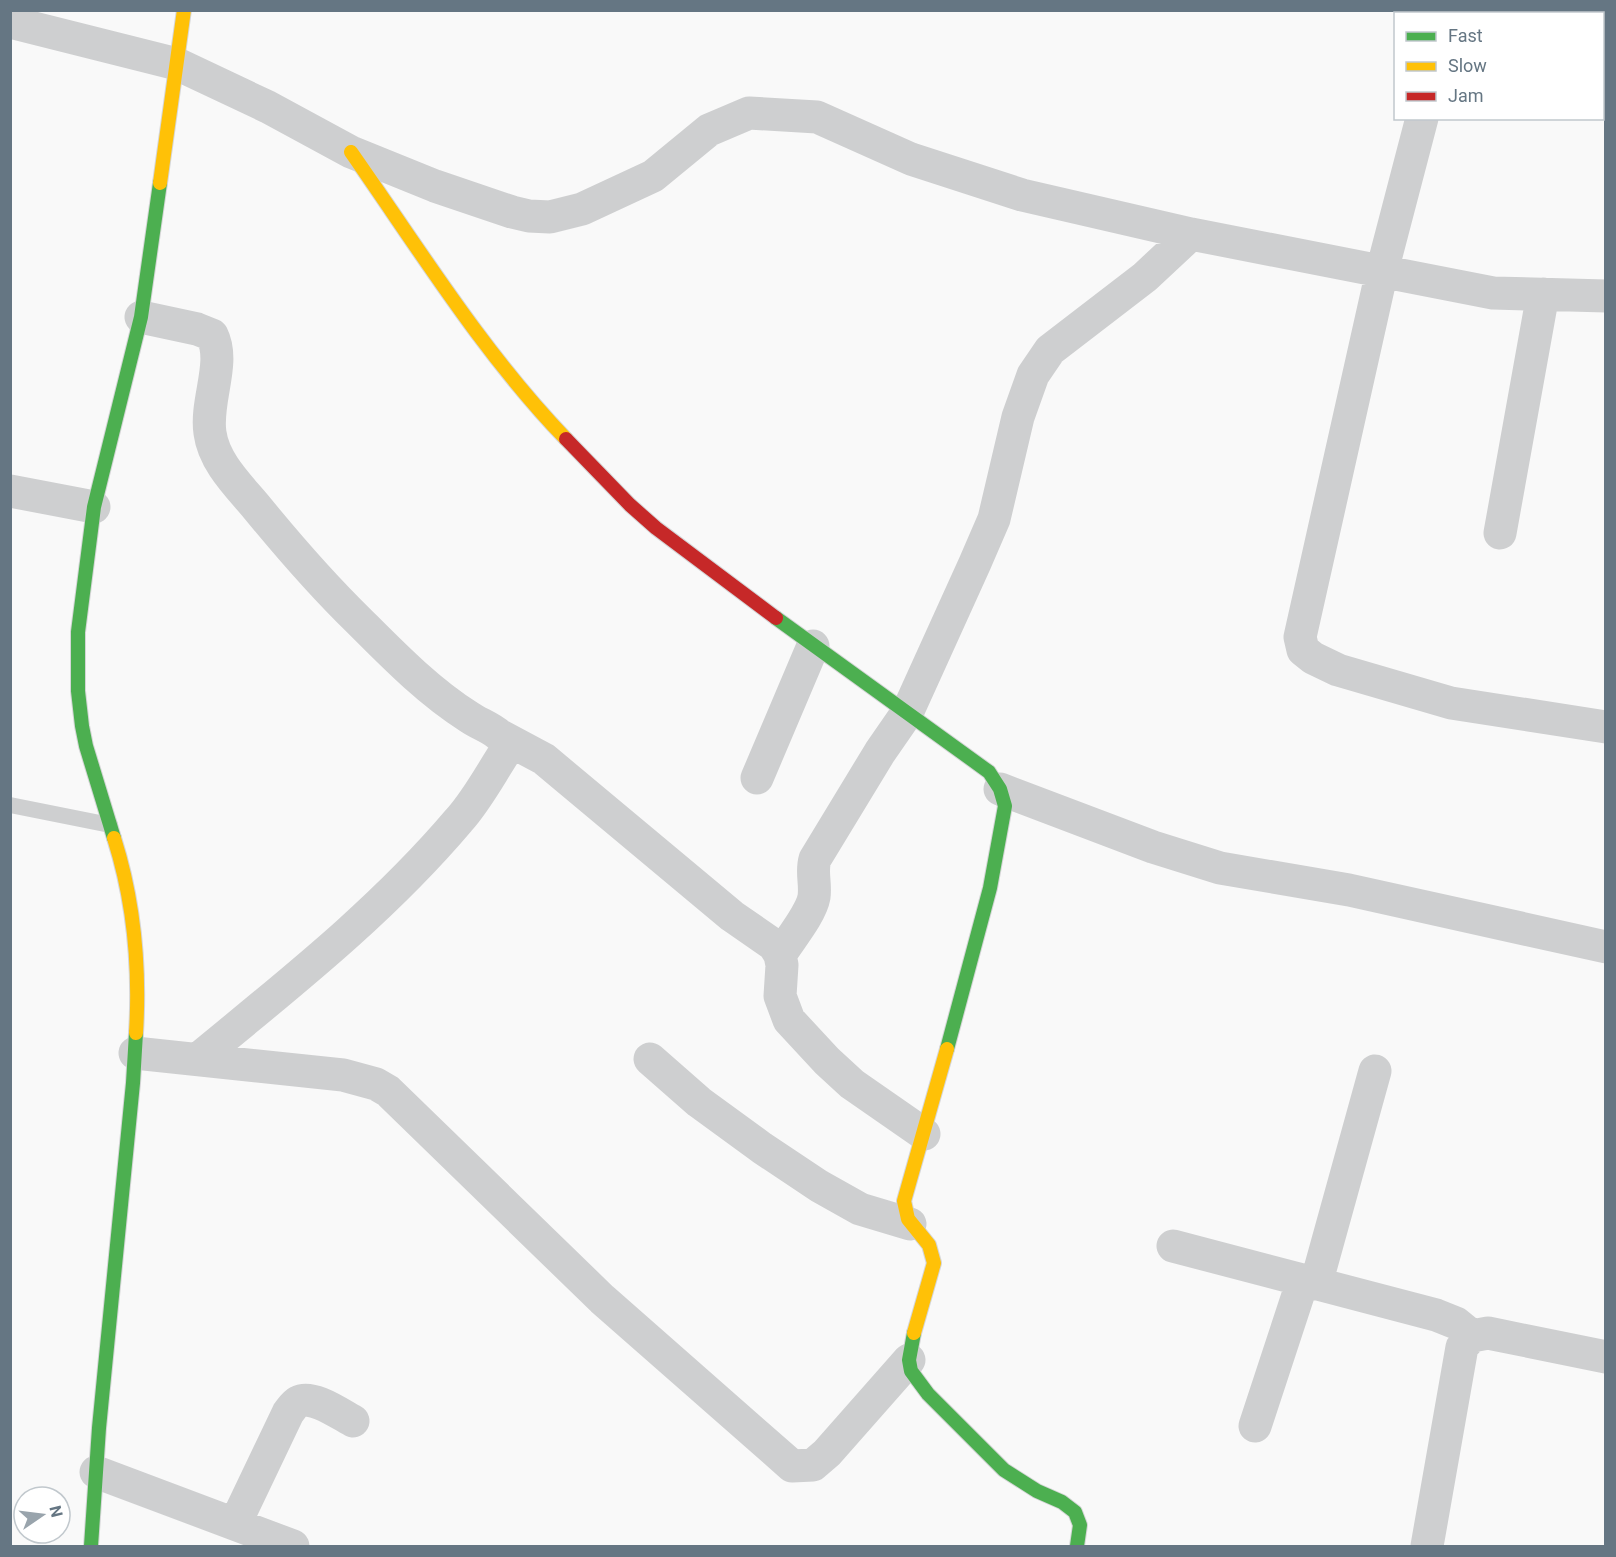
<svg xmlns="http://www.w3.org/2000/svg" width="1616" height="1557" font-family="Roboto,sans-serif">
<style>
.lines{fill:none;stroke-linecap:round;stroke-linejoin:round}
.fast-casing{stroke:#d5d6d7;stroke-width:16}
.slow-casing{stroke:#d5d6d7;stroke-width:16}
.jam-casing{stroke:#d5d6d7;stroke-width:16}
.lane{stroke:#cecfd0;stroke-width:16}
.street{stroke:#cecfd0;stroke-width:33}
.fast{stroke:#4caf50;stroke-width:14}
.slow{stroke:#ffc107;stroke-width:14}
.jam{stroke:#c62828;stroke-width:14}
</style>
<rect width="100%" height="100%" fill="#f9f9f9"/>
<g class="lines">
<defs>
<path id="fast" d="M776,618L989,772L1000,789L1005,806L990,888L947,1049
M114,838L86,746L82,726L78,691V632L94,507L141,317L160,183
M914,1333L909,1360L911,1371L928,1394L1004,1470L1037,1491L1062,1502L1075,1512L1080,1525L1077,1546
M91,1546L99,1428L133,1083L136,1033"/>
<path id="slow" d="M351,152C419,249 483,353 566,439
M160,183L184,10
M114,838C134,901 140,967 136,1033
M914,1333L934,1263L929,1245L908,1219L904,1201L947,1049"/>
<path id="jam" d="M566,439L630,505L656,528L776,618"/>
</defs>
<use href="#fast" class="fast-casing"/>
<use href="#slow" class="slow-casing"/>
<use href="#jam" class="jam-casing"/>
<path class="lane" d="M10,805L110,825"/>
<path class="street" d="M1449,14L1450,10
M10,22L177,64L268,107L351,152L435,186L512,212L529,216L550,217L582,209L653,176L709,130L749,113L817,117L911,159L1022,195L1191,234L1493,293L1606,296
M1422,118L1382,271L1300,637L1303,650L1313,658L1338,670L1451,703L1606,727
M141,317L197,329L212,335C226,363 205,401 210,433C214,463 240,487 258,509C290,548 323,586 359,621C394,656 428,691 469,717C483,727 508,732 505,752C490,775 477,800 459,820C382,911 289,984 198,1059
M10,491L94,507
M1500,533L1543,294
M501,736L544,759L732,916L774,945L780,955L782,965L780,996L789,1020L827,1061L852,1084L924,1134
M757,778L813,646
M1000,789L1153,847L1220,868L1349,890L1606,947
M780,955C790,939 811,914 814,897C816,883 811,872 815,859L880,752L907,713L975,563L994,519L1018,417L1033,375L1050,350L1145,277L1191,234
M135,1053L343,1075L376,1084L388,1091L602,1299L792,1466L813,1465L827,1453L909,1360
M650,1059L699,1102L762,1148L819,1186L860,1209L910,1224
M1173,1246L1436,1315L1456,1323L1472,1336
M1316,1284L1375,1071
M1255,1426L1303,1280
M96,1472L293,1546
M235,1524L288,1413C291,1409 294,1404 298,1402C312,1394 340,1414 353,1421
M1427,1546L1462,1347L1472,1336L1488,1333L1606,1357"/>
<use href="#fast" class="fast"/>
<use href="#slow" class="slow"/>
<use href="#jam" class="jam"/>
</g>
<rect width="1616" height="1557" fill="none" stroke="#657683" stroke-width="24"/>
<rect x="1394" y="12" width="210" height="108" fill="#ffffff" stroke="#c1c8cd" stroke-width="1.5"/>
<rect x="1406" y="32" width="30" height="9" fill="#4caf50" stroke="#c1c8cd" stroke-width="1.5"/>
<text x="1448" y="42" font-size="18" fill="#657683">Fast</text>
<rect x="1406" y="62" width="30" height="9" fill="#ffc107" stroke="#c1c8cd" stroke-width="1.5"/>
<text x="1448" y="72" font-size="18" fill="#657683">Slow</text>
<rect x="1406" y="92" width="30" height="9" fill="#c62828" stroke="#c1c8cd" stroke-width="1.5"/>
<text x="1448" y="102" font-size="18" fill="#657683">Jam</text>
<g transform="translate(42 1515) rotate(76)"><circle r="28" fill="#ffffff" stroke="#c1c8cd" stroke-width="1.5"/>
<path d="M0-4.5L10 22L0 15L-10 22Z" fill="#99a4ac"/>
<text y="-9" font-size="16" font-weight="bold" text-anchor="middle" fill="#657683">N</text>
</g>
</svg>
